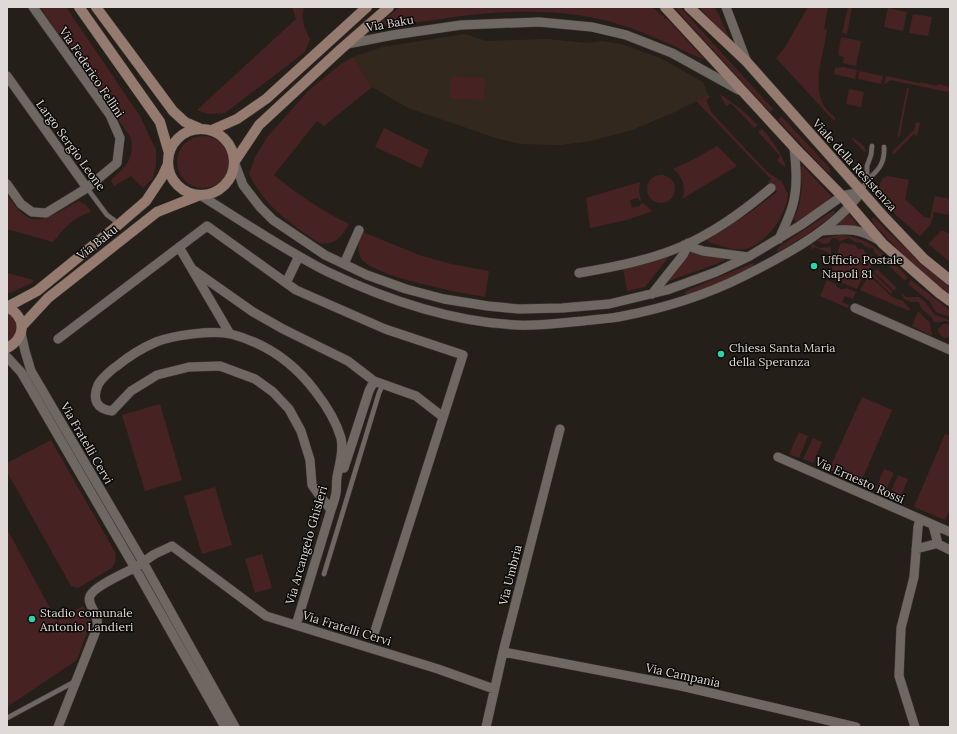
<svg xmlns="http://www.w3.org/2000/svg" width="957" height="734" font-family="Lora,serif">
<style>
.built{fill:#33281e}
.green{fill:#472223}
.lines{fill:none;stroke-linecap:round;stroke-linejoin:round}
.lane-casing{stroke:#403b37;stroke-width:5.5}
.street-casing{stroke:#403b37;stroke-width:10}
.secondary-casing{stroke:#403b37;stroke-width:11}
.lane{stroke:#6f6862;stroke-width:4.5}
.street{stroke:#6f6862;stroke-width:9}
.secondary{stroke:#957b6f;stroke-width:10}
.poi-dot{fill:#28d5ad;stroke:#0c0a07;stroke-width:1.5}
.labels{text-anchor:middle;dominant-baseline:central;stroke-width:3;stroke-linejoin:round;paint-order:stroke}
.street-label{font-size:12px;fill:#dfdad7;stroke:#0c0a07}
.poi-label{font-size:12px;fill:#dfdad7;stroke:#0c0a07;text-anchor:start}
</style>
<rect width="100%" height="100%" fill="#251f1a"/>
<path class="built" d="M465,34L486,41L547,39L587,43L602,41L621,44L660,58L703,82L708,95L675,112L632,130L591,141L560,145L521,144L499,139L408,108L372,87L353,57L382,47Z"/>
<path class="green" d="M40,7H66L140,116L156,150V165L153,178L143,188L131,176L114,186L111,180C125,167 135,159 131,138Z
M292,7H304C300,18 305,29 310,39L305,52L225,113L208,114L197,110L296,19Z
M400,7H652L670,22L705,60C677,48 650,34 621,25C576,10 526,10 479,14C448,17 417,24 386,25L381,22Z
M674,7H680L773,109L770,112Z
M699,7H715L731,41Z
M808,7H828L824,29L827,30C823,58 806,99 836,118L834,121L776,58L785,47Z
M848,7H852L847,34L842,33Z
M888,8L907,12L903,31L884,27Z
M913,14L932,17L928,36L909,33Z
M841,37L861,41L856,66L843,63L844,57L838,55Z
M353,57L372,87L324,126L317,121L274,175C297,194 322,211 349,224C342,236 335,246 319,243C288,221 266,208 249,174L255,157L268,136L309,90L341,64Z
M843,67L857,70L855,79L834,74L835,68Z
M859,71L883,76L881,84L858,79Z
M886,76L919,83L920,82L937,86L938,84L950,87L948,92L890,80L884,85Z
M451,77L485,78L484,100L450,99Z
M907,88H909L900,135L898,138H897Z
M849,89L864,92L861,107L846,104Z
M719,93L743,111L758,125L754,128L731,103L726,106Z
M708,95L710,97L706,100L712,113L766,171L782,182L788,194C786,215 770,239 749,248C742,251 729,249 722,246C716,244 708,243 706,238L748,214L777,192L768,182L771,179L696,101Z
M781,116L829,167L831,174L825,170L778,120Z
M916,122L920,123L917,136L914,134L894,154L892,152L914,130Z
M384,128L429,150L421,168L375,147Z
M762,129C773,141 782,153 786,168L777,161L780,156L758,132Z
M177 162a26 26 0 1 1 52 0a26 26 0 1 1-52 0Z
M853,138L863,145L866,150L865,153L852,139Z
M717,146L737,166L682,199C687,188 682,175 673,169L696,158Z
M803,166L832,197L811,213L796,222L794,218C802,203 803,184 800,168Z
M647 189a14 14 0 1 1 28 0a14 14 0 1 1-28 0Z
M888,176L909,180L905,199L924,217L930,218L935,196L950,199V212L948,215L934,212L931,224L920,236C907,224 880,205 878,187L883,178Z
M640,182L639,191L641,200L639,201L638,198L630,200L632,208L640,206V204L643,203L653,211L627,220L590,228L586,198Z
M7,195C12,201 17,209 23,214C40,229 63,208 79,201L86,205L91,212C72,218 65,228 53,242L7,229Z
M834,211L835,212L832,216L806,235L778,252L777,250L779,247L831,212Z
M847,212L861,229L835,226Z
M873,217L923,265L950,287V294C921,275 897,249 874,224L872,219Z
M941,231H944L950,234V262L928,244Z
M363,232L419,255L451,264L489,271L485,297C462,293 373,277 361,258C356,249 359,241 363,232Z
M839,235C857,236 870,242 883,254L880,257L875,253L873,248L866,247L862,243L855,242L849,238L840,241L835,238H832L829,243L823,244L816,240Z
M843,243L855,245L858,249H863L867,255H871L876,260L862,278L857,289L828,277L836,259L840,244Z
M812,244L820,248L831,247V256L828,255L829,253L815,247L813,249L811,248Z
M692,251L729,258L716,264L666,282L687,254Z
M672,253L645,287L627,291L623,268Z
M887,257L908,277L905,281L884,261Z
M753,263L754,265C740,277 707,288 690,294H685L684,293L688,290Z
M877,269L897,288L894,291L874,272Z
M7,273L34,280L32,283L10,293L7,292Z
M873,273L893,292L891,294L871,275Z
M869,275L892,297L903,301L910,309L909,311L860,290Z
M827,280L836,284V286L840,289H844L846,288L856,292L853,299L845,296L842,302L849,305L848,308L820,296Z
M911,280L950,310V317L936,312L929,301L908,284Z
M901,292L906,297H919L925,302L935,315L949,320L950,322C943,319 940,324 934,322C931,313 921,313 919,302H912L904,299Z
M918,311L930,323L932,336L912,326Z
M7,313C21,321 19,334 7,343Z
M948,324L950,325V337L944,338L939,334L938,329L943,324Z
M862,397L892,410L860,484L829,470Z
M160,404L182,480L145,491L122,415Z
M799,432L808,436L799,458L789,454Z
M945,434L950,436V509L945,520L914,507Z
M813,438L822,442L813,463L803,459Z
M51,440L115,552C116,559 116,562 112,568L78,588L71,586L7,472V463Z
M884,469L894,473L884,494L875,490Z
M898,475L908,479L899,500L889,496Z
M215,487L232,545L202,554L184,496Z
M7,529L57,621L83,606L89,616L91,622L77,660L7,707Z
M262,554L272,588L255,593L245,559Z"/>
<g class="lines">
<defs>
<path id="lane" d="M867,180C879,170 885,163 884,147
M87,188L107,215L114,220L117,226
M861,192L867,180V166L871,155L872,146
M324,574L379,393L383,384
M7,718L74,682"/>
<path id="street" d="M726,7L746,60
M347,44L393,35L461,25L539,22L592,27L626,35L672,53L739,90
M7,76L87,188
M235,164L243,185L260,207L273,220L325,255L367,275L406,289L444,299L488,306L519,309L562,308L609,304L667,290L716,272L748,257L801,225L842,196L861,192
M7,184L21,204L32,212L46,213L87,188L117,163L120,138L110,115L33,7
M200,195C242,221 284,250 328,272C387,300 452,322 517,325C539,326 561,323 583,321C596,319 610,319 623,316C665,308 706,295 744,276C784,256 835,229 861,192
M822,231C847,229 858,227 880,241
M779,239C784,227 790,216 793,204C798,185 796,166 794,147
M688,243L691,247L703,251L748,257
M179,247L230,334
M344,264L359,230
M192,269L253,312L283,329L348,361L374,381L416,396L443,417
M579,273C614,267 651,260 685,245C717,231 745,210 771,188
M286,283L299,256
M652,294L683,255L686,249L684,245
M855,308L950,350
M21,333L25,351L31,371L143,562L235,727
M58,339L207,226L296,290L385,329L463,355L375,631
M7,357L21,372L135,568L225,727
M778,457L950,532
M344,468L369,391L374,381
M933,525L938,544
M916,549L935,544H938L950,550
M296,625L331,510C333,504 335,499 336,493C337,488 336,482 337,477C339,465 344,452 341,438C336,421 326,405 315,391C294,363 265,343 231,334C212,330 174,335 156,342C142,348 129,356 117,366C112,369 100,380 98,385C92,399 96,409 112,411L131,391L157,375L189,367L220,366L255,379L273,392L289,409L301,431L310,460L312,485L317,492L331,510
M503,652L681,686L856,727
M58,727L97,628C100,613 86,605 90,596C94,586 125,573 134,568C142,564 148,558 155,554C161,551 166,549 172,546L266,616L438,669L494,689
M486,727L503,652L560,429
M915,727L899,676L901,628L914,577L918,527L920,519"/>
<path id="secondary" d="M79,7L160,122L169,153
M96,7L173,111L185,122L199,128
M665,7L794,147L842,196L883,244L939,293L950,301
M689,7L746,61L885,218L924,259L950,280
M168 162a33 33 0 1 1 66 0a33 33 0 1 1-66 0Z
M212,130L237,119L266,99L367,7
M235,161L259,125L341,49L389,7
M7,307L37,291L117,226L146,201L162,177L168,164
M7,307C27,317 26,338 7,348
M22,326L48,298L157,212L200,195"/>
</defs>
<use href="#lane" class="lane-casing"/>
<use href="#street" class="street-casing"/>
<use href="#secondary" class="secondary-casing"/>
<use href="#lane" class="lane"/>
<use href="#street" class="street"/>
<use href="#secondary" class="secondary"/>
</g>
<g class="poi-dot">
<circle cx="814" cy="266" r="4"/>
<circle cx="721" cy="354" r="4"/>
<circle cx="32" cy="619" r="4"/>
</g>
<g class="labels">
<g class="street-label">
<text transform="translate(390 23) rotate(-10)">Via Baku</text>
<text transform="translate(92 72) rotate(56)">Via Federico Fellini</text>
<text transform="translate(71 145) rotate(54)">Largo Sergio Leone</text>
<text transform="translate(855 165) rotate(48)">Viale della Resistenza</text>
<text transform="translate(97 242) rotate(-38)">Via Baku</text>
<text transform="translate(87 443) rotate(60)">Via Fratelli Cervi</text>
<text transform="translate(860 480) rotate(24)">Via Ernesto Rossi</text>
<text transform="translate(306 545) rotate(-74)">Via Arcangelo Ghisleri</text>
<text transform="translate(510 575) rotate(-76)">Via Umbria</text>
<text transform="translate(347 628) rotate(17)">Via Fratelli Cervi</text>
<text transform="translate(683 675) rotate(12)">Via Campania</text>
</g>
<g class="poi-label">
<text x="822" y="259">Ufficio Postale<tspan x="822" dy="14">Napoli 81</tspan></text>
<text x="729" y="347">Chiesa Santa Maria<tspan x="729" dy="14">della Speranza</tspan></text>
<text x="40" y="612">Stadio comunale<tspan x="40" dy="14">Antonio Landieri</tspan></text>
</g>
</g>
<rect width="957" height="734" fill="none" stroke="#dfdad7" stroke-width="16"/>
</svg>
